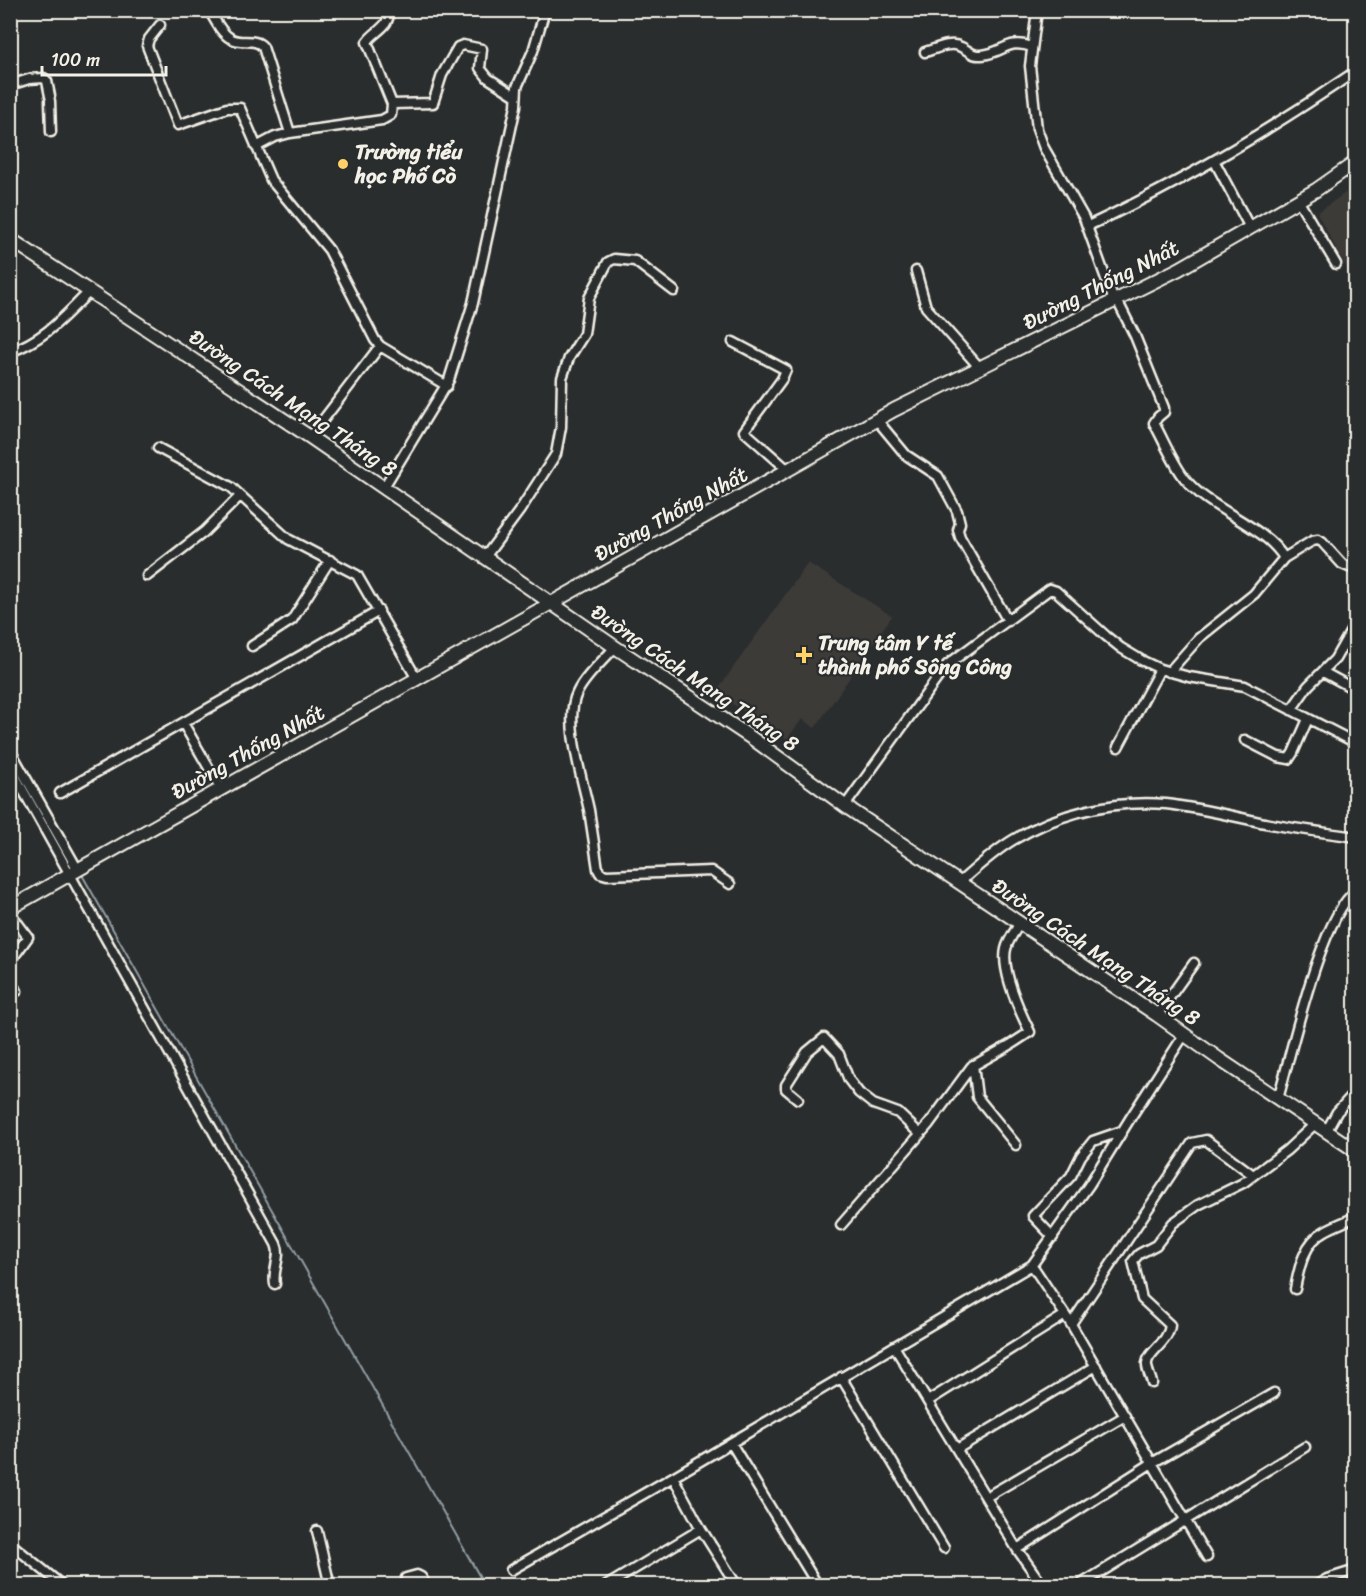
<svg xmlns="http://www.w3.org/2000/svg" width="1366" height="1596" font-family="Sriracha,sans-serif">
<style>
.built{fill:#3d3a39}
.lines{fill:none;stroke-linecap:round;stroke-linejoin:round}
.stream{stroke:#929ea3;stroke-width:2}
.street-casing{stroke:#f4f1e8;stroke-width:13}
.secondary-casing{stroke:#f4f1e8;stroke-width:16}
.street{stroke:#2a2d2e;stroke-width:8}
.secondary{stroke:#2a2d2e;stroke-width:12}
.poi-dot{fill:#ffd166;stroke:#2a2d2e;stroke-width:2}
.labels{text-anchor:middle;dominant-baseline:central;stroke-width:4.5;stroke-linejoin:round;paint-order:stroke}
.poi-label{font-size:21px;font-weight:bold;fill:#f4f1e8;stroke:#2a2d2e;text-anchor:start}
.street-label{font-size:21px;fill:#f4f1e8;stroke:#2a2d2e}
</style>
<rect width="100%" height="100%" fill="#2a2d2e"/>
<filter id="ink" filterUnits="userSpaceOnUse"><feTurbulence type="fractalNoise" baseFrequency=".0167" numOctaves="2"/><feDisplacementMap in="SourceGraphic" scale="12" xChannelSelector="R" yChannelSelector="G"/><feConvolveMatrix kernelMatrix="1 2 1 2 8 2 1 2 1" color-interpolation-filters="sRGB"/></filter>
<g filter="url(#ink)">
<path class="built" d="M1355,186V283L1317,213Z
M808,563L892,616L815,728L802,719L787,739L715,693Z"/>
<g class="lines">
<path class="stream" d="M81,873L485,1586"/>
<defs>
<path id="street" d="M209,10C215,20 221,33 230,38C241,45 255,37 263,47L290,133
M1037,10L1030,66L1037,129L1044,148L1084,218L1114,301
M160,25L149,39L147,46L178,125L227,108H240L271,180L329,250L375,340L380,346L447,386
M925,52C936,49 950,41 961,47C970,51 972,56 982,55C1004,53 1007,38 1032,47
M10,85L29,79L44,78L47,81L50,96
M50,101L51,132
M392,104L433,103L442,75L458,47L463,45L482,49L480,68L488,78L516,96
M256,147L275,137L290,133L382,120L391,115L392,104L367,42C375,30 390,28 389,10
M1215,162L1250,228
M1298,200L1336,264
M1088,226C1182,182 1270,130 1356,71
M916,271L926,307L980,368
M1117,300L1135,336L1164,408V412L1158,417L1154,423C1164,441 1173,464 1186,480C1211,511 1264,525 1284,558
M733,342L786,370L782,379L744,431L788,470
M10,352C47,338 62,318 89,292
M877,420L906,455L938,476L957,511L960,523L958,530L960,537L1008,621
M310,437L380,346
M158,448L231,487L288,539L357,575L417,679
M384,487L449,380L473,303L516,106L517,87L533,51L545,10
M485,557L520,510L556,454L561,427L562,378L569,358L584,334L589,298L608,262L614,259L635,261L674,291
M147,576L204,532L240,496
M252,646L292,620L330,560
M615,647C603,661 585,676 577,693C563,720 583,781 589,810C592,830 595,850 598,869L600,873L607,875L711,871L730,884
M1169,672L1199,638L1254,594L1284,558L1312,541L1318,540L1322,542L1342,564L1356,570
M1323,672L1356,690
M1291,710L1308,686L1335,659L1356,622
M183,723L221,789
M1245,740L1278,757L1289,759L1293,753L1308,719
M1118,747L1160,669
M10,750L78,870
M10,767L276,1244C282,1257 272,1269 275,1284
M60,793L379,611
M845,806L947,665L1050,589L1056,591L1106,636L1121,648L1141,660L1160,669L1189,677L1245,686L1356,743
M959,883C976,868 993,852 1013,840C1059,813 1112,800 1166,804C1201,808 1235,817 1270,824C1298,829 1327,833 1356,837
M10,913L28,937L10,962
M10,985L17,991
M1157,1015L1194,963
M973,1065L977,1097L1016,1145
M798,1099L786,1089V1085L807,1052L824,1038L839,1054L849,1080L859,1093L873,1104L898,1113L920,1134
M1278,1099C1291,1054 1321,915 1356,891
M1327,1130L1337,1112L1356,1091
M841,1225L929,1124L971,1067L1010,1045L1030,1032C1020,1012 1001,970 1006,949C1008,940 1015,931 1020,923
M1053,1237L1033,1216L1071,1176L1081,1156L1093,1141L1122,1131
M1032,1265L1071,1324L1207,1557
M1295,1289C1299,1268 1304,1242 1325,1231C1335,1225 1346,1222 1356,1216
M1071,1324L1192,1143L1206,1140L1253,1175
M894,1346L1017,1549L1043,1586
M841,1377L944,1548
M1152,1383C1151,1377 1146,1369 1147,1363C1148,1352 1169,1342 1170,1325L1142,1299L1133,1261L1139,1254L1156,1245L1173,1223L1198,1205L1243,1183L1287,1150L1316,1123
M928,1401L1065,1315
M731,1443L818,1586
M957,1449L1096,1366
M673,1477L701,1529L737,1586
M986,1497L1125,1416
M317,1531L330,1586
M10,1543L63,1586
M1017,1549L1152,1463L1274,1393
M511,1570L673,1477L1032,1265L1089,1185L1131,1117L1184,1035
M406,1578L417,1575L421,1577L427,1586
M606,1586L701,1529
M1078,1586L1305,1447
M1315,1586L1327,1579L1356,1570"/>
<path id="secondary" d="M10,239L310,437L615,647L753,739L845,806L1157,1015L1219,1059L1356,1151
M10,908L894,410L1179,269L1316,190L1356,162"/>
</defs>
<use href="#street" class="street-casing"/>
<use href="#secondary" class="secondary-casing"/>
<use href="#street" class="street"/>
<use href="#secondary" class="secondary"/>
</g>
</g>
<g class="poi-dot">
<circle cx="343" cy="164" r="6"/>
<path d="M801 646h6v6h6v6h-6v6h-6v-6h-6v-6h6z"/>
</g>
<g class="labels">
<g class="poi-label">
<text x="355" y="152">Trường tiểu<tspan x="355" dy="24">học Phố Cò</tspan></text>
<text x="818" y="643">Trung tâm Y tế<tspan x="818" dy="24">thành phố Sông Công</tspan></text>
</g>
<g class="street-label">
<text transform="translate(1101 285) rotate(-27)">Đường Thống Nhất</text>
<text transform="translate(293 403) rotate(34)">Đường Cách Mạng Tháng 8</text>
<text transform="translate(671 514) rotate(-29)">Đường Thống Nhất</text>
<text transform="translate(695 678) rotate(34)">Đường Cách Mạng Tháng 8</text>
<text transform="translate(248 752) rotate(-29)">Đường Thống Nhất</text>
<text transform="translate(1096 952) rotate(34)">Đường Cách Mạng Tháng 8</text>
</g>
</g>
<rect width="1366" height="1596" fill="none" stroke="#2a2d2e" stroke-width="36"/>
<rect x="18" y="18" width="1330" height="1560" fill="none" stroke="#f4f1e8" stroke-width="2" filter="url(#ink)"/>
<path d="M42 66v9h124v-9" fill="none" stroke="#f4f1e8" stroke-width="3"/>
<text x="51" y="66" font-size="18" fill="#f4f1e8" stroke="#2a2d2e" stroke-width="4.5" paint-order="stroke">100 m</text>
</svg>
